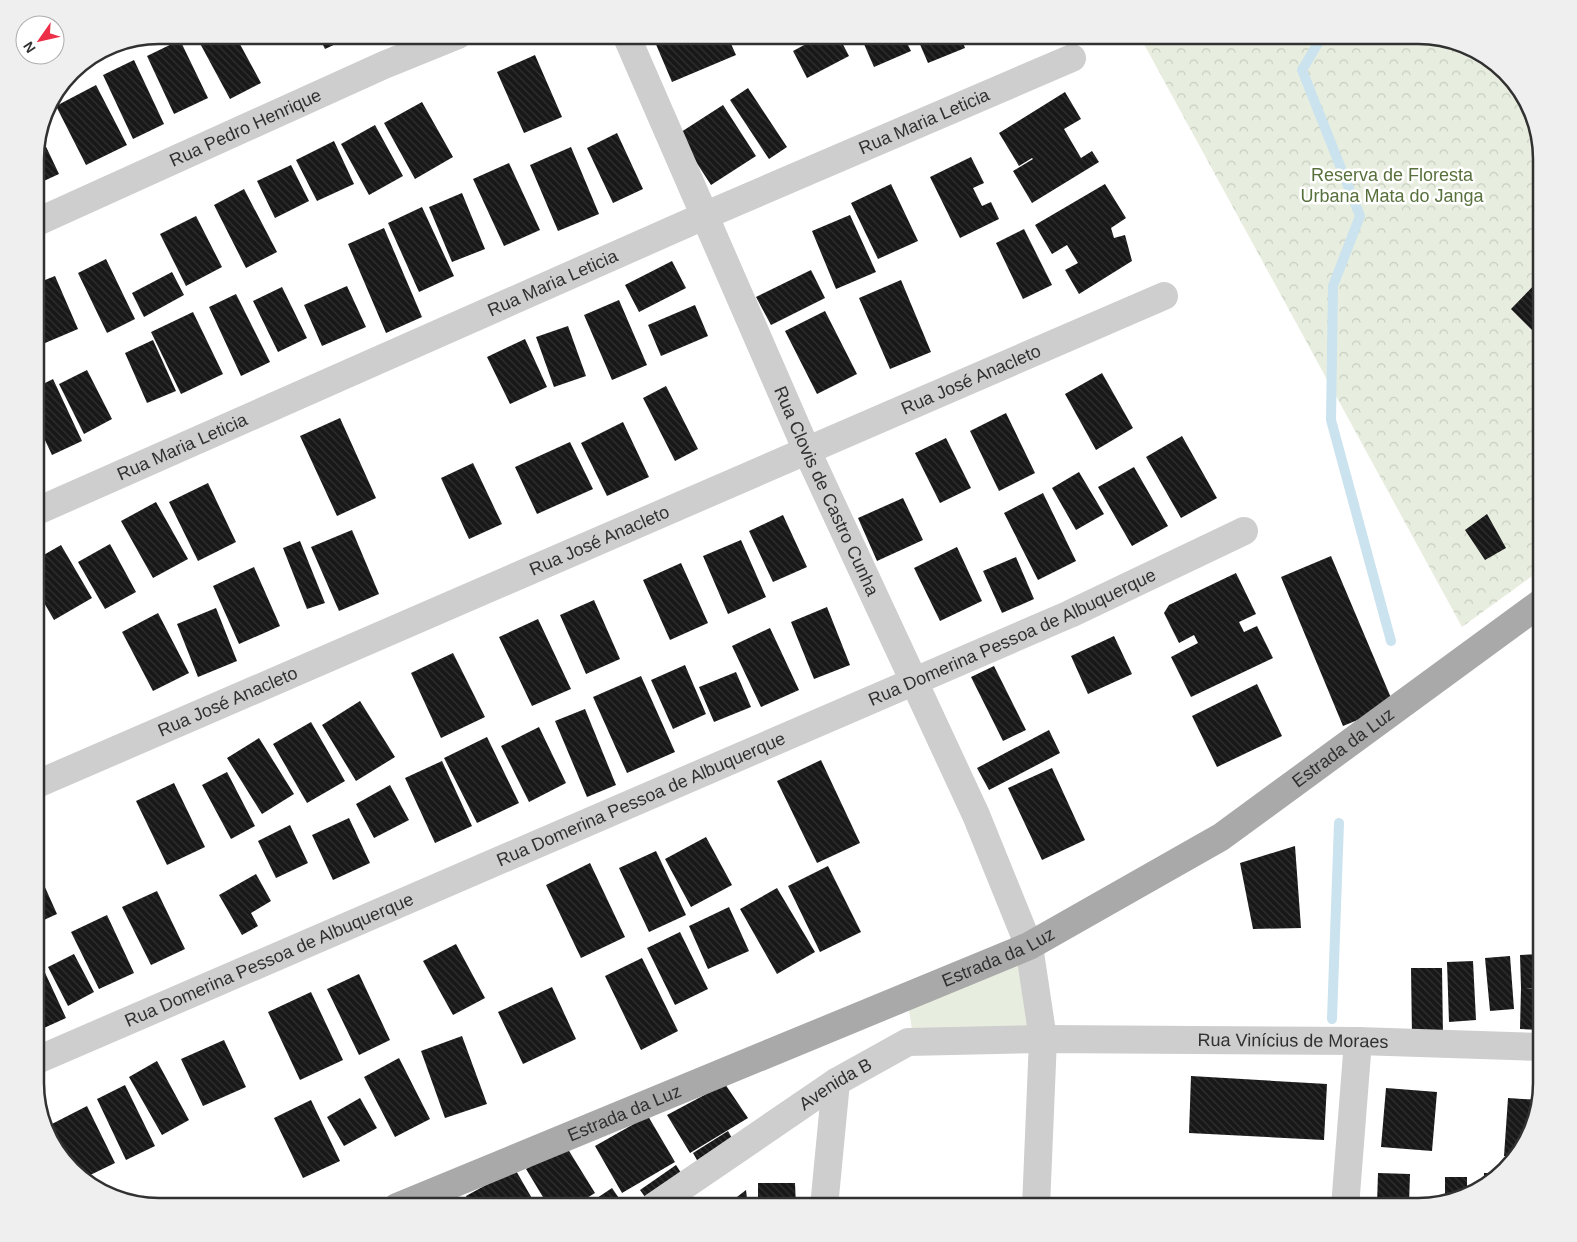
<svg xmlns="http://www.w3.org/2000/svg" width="1577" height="1242" font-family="Arial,sans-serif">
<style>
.forest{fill:url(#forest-crowns)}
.park{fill:#e8eedf}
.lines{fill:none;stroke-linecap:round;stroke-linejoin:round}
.stream{stroke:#cbe3ee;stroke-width:10}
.building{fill:url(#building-back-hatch)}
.minor{stroke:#cecece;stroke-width:28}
.major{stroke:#a9a9a9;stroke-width:28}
.labels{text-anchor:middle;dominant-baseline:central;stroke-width:5;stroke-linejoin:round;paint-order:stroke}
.street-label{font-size:18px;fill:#313131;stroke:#fff}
.park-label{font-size:18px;fill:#57703c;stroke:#fff}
.rim{fill:none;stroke:#313131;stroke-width:2.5}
</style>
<defs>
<pattern id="forest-crowns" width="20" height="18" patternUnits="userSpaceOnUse" patternTransform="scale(1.25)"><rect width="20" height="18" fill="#e8eedf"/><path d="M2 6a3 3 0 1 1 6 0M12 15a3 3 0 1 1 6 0" fill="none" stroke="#c7cdc0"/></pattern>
<pattern id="building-back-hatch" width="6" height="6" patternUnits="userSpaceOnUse" patternTransform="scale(1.25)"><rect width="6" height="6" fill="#181818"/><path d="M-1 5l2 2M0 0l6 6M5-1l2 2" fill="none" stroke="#313131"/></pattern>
</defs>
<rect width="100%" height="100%" fill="#fff"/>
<path class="forest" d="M1139,35H1418L1458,42L1499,66L1529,105L1542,159V569L1462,627Z"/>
<path class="park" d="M1025,955L1037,1033L913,1036L908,1004Z"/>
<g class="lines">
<path class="stream" d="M1323,35L1302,70L1360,216L1333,286L1331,420L1391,641
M1332,1019L1339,823"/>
</g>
<path class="building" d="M197,35H235L261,83L230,99L196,36Z
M318,35H355L325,49Z
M652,35H727L736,55L672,82Z
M785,35H798L787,40Z
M823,35H838L849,56L807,78L793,51Z
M860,35H903L911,51L874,67Z
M916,35H960L965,48L928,63Z
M180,40L208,98L174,114L147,56Z
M535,55L562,117L524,133L497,72Z
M134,60L164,124L133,139L103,75Z
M96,85L127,145L86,165L56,106Z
M748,88L787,147L769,159L730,100Z
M1065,92L1081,119L1064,129L1081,158L1092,151L1099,162L1032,203L1013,171L1033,159L1032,158L1019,166L999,133Z
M422,102L453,157L415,179L384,123Z
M723,105L756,156L711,185L678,134Z
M375,125L403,176L369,195L341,144Z
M617,133L643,189L613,203L587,148Z
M40,134L59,174L35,185V151Z
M334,141L354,184L317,201L296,160Z
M571,147L599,214L558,231L530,165Z
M971,157L984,183L973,188L982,206L991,202L999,219L960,238L930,177Z
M509,163L540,230L504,246L473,179Z
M291,165L309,201L275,218L257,181Z
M891,184L918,241L878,259L851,203Z
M1105,184L1126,218L1111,228L1114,238L1125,235L1132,261L1079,294L1065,270L1078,263L1067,245L1052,254L1035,225Z
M244,189L277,252L246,268L214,205Z
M462,193L485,249L452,262L429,207Z
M422,207L454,276L419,292L388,223Z
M850,215L876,272L836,289L812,231Z
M196,216L222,267L186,286L160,234Z
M384,228L422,317L386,333L348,244Z
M1024,229L1052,285L1023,299L996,243Z
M106,259L135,319L107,333L78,273Z
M672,261L686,288L639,312L625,285Z
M811,270L825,298L771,325L756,297Z
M172,272L184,295L144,317L132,293Z
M55,276L78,329L38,346L35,339V284Z
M1542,277V340L1511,309Z
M901,280L931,352L890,369L859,298Z
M347,286L366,327L322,346L304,305Z
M282,287L307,338L278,352L253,301Z
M236,294L270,362L241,376L209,307Z
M619,300L647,365L612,380L584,315Z
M695,305L708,336L661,356L648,325Z
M825,311L857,374L817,394L785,331Z
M193,312L223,374L181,394L151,332Z
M568,326L586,376L554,387L536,337Z
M525,339L547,387L510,404L487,357Z
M153,340L176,391L147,403L125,353Z
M87,370L112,419L84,434L59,384Z
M1102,373L1133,428L1096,450L1065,394Z
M53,379L82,441L52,455L35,419V388Z
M666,386L698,449L675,461L643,398Z
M1006,413L1035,473L999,491L970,431Z
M340,418L376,498L337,516L300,436Z
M623,422L649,477L607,496L581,443Z
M1182,436L1217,498L1181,518L1146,457Z
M946,438L971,488L940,503L915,453Z
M570,442L593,489L537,514L515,467Z
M473,463L502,524L469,539L441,478Z
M1134,467L1168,526L1132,546L1098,487Z
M1079,472L1104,514L1076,530L1052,488Z
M208,483L236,542L198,561L169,502Z
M1043,493L1076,561L1038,580L1004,513Z
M903,498L923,540L877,561L858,518Z
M156,502L188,559L153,578L121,521Z
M1487,514L1506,548L1485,560L1465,530Z
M783,515L807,567L773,582L749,531Z
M352,530L379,594L339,611L311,547Z
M741,540L766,597L728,614L703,556Z
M300,541L325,603L307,609L283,548Z
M110,544L136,592L105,609L78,562Z
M61,545L92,598L54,620L35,587V560Z
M957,547L982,601L940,621L914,568Z
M1331,556L1394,705L1343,726L1281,577Z
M1016,557L1034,599L1002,613L983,571Z
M681,563L708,623L670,640L643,580Z
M254,567L280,626L239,644L213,586Z
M1236,573L1256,614L1239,622L1244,632L1257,626L1273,658L1191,697L1171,657L1198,643L1194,635L1179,643L1164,613L1169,605Z
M594,600L620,659L586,674L560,615Z
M827,607L850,665L814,679L791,622Z
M216,608L237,661L198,677L177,624Z
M158,613L189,673L153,691L122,632Z
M538,619L571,689L532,706L499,637Z
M770,628L799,690L761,707L732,646Z
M1114,636L1132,674L1088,694L1071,656Z
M453,653L485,717L441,738L411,673Z
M685,665L706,714L673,729L651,680Z
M994,666L1026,730L1003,741L971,677Z
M736,672L751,707L714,722L699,687Z
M641,676L675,752L627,773L593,697Z
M1257,684L1282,736L1217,767L1192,716Z
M360,701L395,757L356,781L322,725Z
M585,709L616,785L587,797L555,721Z
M35,721L44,740L35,743Z
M311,722L345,781L307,803L273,744Z
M539,727L566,783L529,802L501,746Z
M1049,730L1060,753L989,790L977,768Z
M487,737L519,803L477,823L444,758Z
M259,738L294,794L262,814L227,758Z
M821,760L860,843L817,863L777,781Z
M442,761L472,826L435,843L405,778Z
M1052,768L1085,840L1042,860L1008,788Z
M227,772L255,826L231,839L202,785Z
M174,783L205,847L167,865L136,801Z
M390,785L409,820L374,838L356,804Z
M349,818L370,863L333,880L312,835Z
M290,825L308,863L276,878L258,841Z
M706,837L732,885L691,907L665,859Z
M1295,846L1301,928L1253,929L1240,863Z
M656,851L686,915L649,932L619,868Z
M590,863L625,937L581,958L546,885Z
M35,865L57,914L35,924Z
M828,866L861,932L820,952L788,886Z
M256,874L271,901L251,913L258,926L242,935L219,895Z
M777,888L815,952L777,974L740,909Z
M157,891L185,949L151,965L122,907Z
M729,907L749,951L708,969L689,926Z
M107,915L134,973L99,989L71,932Z
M680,932L708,989L675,1005L647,948Z
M456,944L485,998L453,1015L423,961Z
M74,954L94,992L68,1006L48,967Z
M1542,954V988H1525L1542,989V1030L1520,1029L1521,988L1520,955Z
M1510,956L1514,1009L1490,1011L1485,958Z
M642,958L678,1031L641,1050L605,976Z
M1473,961L1476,1020L1449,1022L1447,962Z
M41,964L66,1018L35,1032V967Z
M1411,968H1442L1443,1036H1412Z
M359,974L390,1040L359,1055L327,989Z
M552,987L576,1039L523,1064L498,1012Z
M311,992L343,1060L300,1080L268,1012Z
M462,1036L487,1104L445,1118L421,1051Z
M224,1040L246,1087L203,1106L181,1059Z
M399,1058L430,1119L395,1137L364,1077Z
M157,1061L189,1120L162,1135L129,1077Z
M1191,1076L1327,1084L1324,1140L1189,1133Z
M725,1084L748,1118L690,1153L667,1115Z
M125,1085L155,1146L126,1160L97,1099Z
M1386,1088L1437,1092L1432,1151L1381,1147Z
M360,1098L377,1128L344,1146L327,1117Z
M1508,1098L1539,1100L1533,1130L1516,1157L1504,1156Z
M311,1100L340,1161L303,1178L274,1118Z
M87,1106L115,1163L82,1179L78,1176L64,1159L48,1126Z
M648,1116L675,1162L622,1193L595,1146Z
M728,1131L737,1147L702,1169L693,1153Z
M566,1146L595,1193L572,1207H549L526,1169Z
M676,1165L683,1176L648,1201L640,1190Z
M515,1169L537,1207H472L466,1196Z
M1378,1173L1410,1174L1409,1204H1377Z
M1484,1173H1501L1484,1185Z
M1445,1177H1467V1196L1445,1201Z
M758,1183H795L796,1207H758Z
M612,1188L625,1207H594L591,1202Z
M746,1190L748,1207H724Z
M126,1192L130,1202L119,1200L113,1197Z
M1145,1199L1323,1203V1207H1145Z"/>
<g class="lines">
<g class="minor">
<path id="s1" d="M626,35L807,451L976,815L1029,946L1043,1039L1036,1207"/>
<path id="s2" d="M35,223L384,65L458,35"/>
<path id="s3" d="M35,512L704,216L1072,58"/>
<path id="s4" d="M35,785L1164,296"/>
<path id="s5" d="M35,1061L1070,614L1244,531"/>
<path id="s6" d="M653,1207L836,1082L908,1042L1043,1039L1358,1041L1542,1047"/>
<path d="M824,1207L836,1082"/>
<path d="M1345,1207L1358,1041"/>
</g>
<path class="major" id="s7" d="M397,1207L1029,946L1221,837L1542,602"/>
</g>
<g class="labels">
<g class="street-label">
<text stroke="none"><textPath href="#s3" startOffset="971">Rua Maria Leticia</textPath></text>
<text stroke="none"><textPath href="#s2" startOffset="231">Rua Pedro Henrique</textPath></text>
<text stroke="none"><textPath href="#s3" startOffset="566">Rua Maria Leticia</textPath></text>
<text stroke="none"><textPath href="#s4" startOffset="1020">Rua José Anacleto</textPath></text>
<text stroke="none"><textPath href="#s3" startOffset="161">Rua Maria Leticia</textPath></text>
<text stroke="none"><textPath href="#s1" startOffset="498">Rua Clovis de Castro Cunha</textPath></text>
<text stroke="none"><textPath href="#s4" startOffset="615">Rua José Anacleto</textPath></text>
<text stroke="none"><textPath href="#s5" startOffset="1065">Rua Domerina Pessoa de Albuquerque</textPath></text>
<text stroke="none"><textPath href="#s4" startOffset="210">Rua José Anacleto</textPath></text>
<text stroke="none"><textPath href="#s7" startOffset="1056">Estrada da Luz</textPath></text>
<text stroke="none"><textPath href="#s5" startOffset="660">Rua Domerina Pessoa de Albuquerque</textPath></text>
<text stroke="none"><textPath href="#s7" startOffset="651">Estrada da Luz</textPath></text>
<text stroke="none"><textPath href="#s5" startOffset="255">Rua Domerina Pessoa de Albuquerque</textPath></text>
<text stroke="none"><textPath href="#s6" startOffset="689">Rua Vinícius de Moraes</textPath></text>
<text stroke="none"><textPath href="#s6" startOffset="220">Avenida B</textPath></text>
<text stroke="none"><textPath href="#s7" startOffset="246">Estrada da Luz</textPath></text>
</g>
<g class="park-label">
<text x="1392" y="175">Reserva de Floresta<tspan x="1392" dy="21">Urbana Mata do Janga</tspan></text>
</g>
</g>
<path d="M0 0H1577V1242H0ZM159 44H1418A115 115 0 0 1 1533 159V1083A115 115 0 0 1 1418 1198H159A115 115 0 0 1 44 1083V159A115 115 0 0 1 159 44Z" fill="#efefef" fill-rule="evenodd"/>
<path class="rim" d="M159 44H1418A115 115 0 0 1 1533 159V1083A115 115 0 0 1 1418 1198H159A115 115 0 0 1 44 1083V159A115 115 0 0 1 159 44Z"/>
<g transform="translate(40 40) rotate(236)"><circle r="24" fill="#ffffff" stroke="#adadad"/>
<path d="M0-4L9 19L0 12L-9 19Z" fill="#ed2f48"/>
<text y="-8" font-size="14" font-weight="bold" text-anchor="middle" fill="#313131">N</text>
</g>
</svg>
